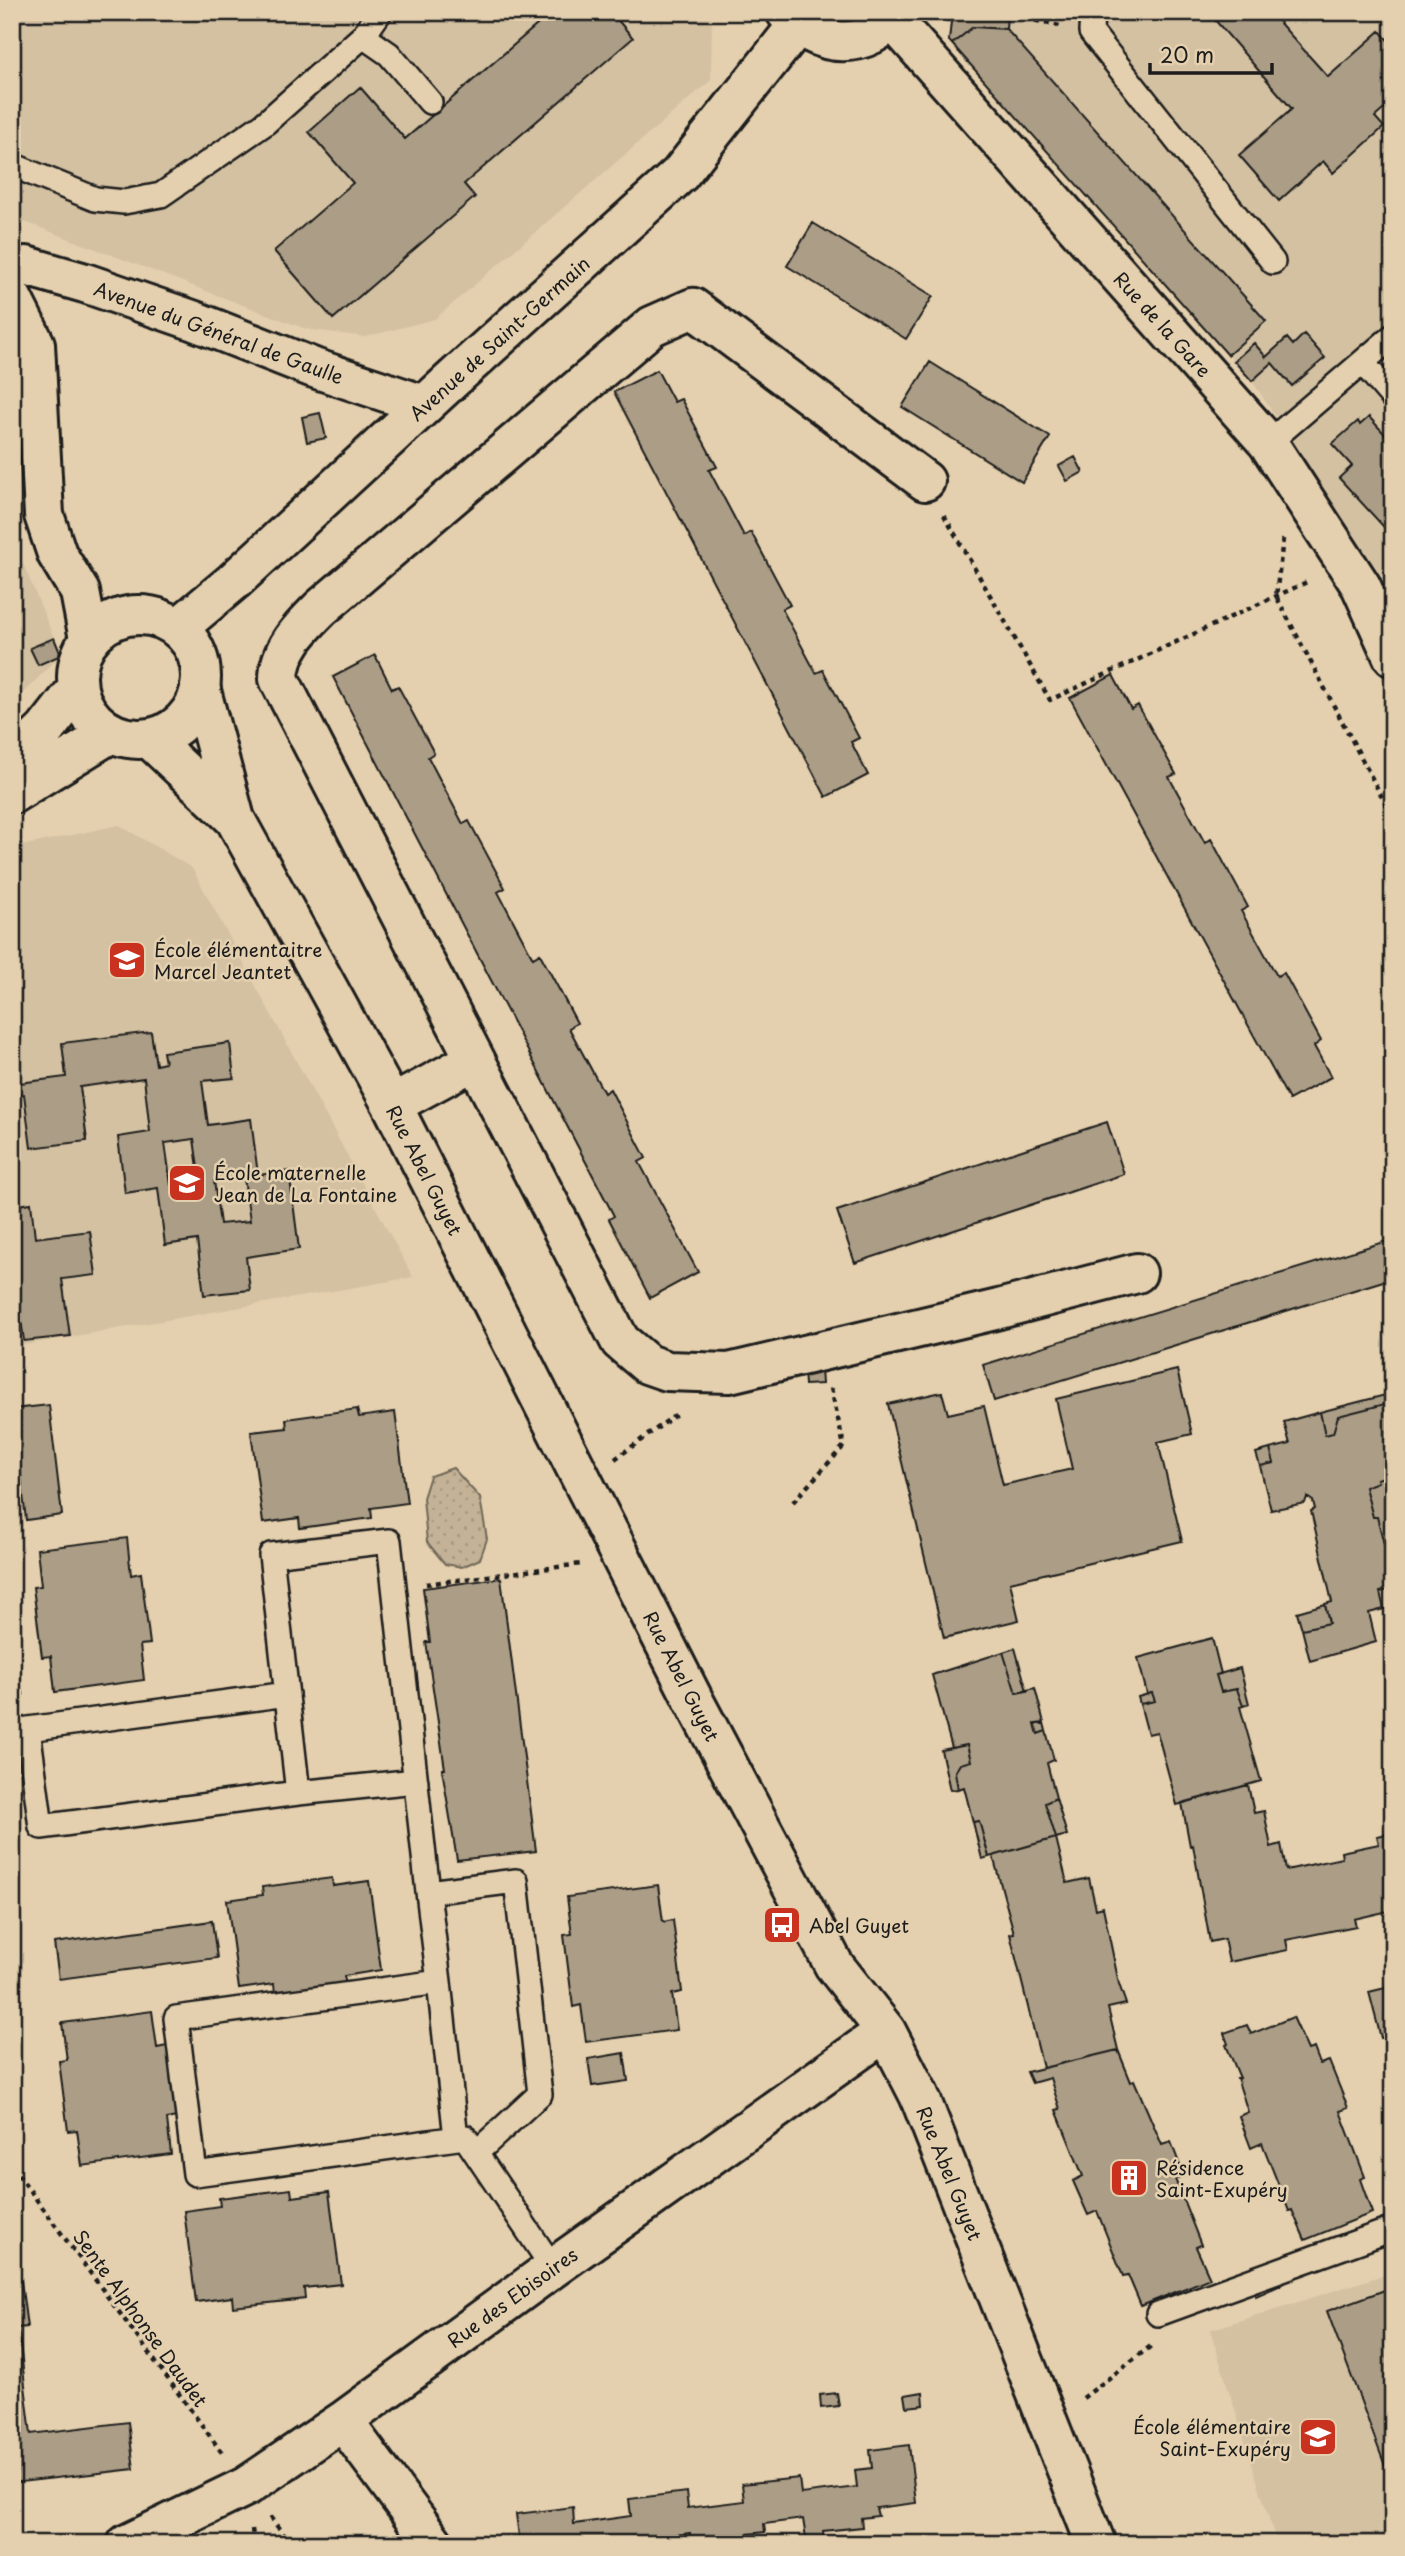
<svg xmlns="http://www.w3.org/2000/svg" width="1405" height="2556" font-family="'Playpen Sans',sans-serif">
<style>
.built{fill:#d3c1a2}
.park{fill:url(#park-dots);stroke:#706759;stroke-width:2}
.building{fill:#ac9e86;stroke:#1c1c1c;stroke-width:2;fill-rule:evenodd}
.lines{fill:none;stroke-linecap:round;stroke-linejoin:round}
.lane-casing{stroke:#1c1c1c;stroke-width:28}
.street-casing{stroke:#1c1c1c;stroke-width:44}
.secondary-casing{stroke:#1c1c1c;stroke-width:44}
.path{stroke:#1c1c1c;stroke-width:4.5;stroke-dasharray:5 5;stroke-linecap:butt}
.lane{stroke:#e4d0ae;stroke-width:23}
.street{stroke:#e4d0ae;stroke-width:38}
.secondary{stroke:#e4d0ae;stroke-width:38}
.labels{text-anchor:middle;dominant-baseline:central;stroke-width:5;stroke-linejoin:round;paint-order:stroke}
.street-label{font-size:19px;fill:#1c1c1c;stroke:#e4d0ae}
.poi-label{font-size:19px;fill:#1c1c1c;stroke:#e4d0ae;text-anchor:start}
</style>
<defs>
<pattern id="park-dots" width="8" height="8" patternUnits="userSpaceOnUse" patternTransform="scale(1.75)"><rect width="8" height="8" fill="#c3b296"/><path d="M2 2h.1M6 6h.1" fill="none" stroke="#a79881" stroke-width="1.8" stroke-linecap="round"/></pattern>
</defs>
<rect width="100%" height="100%" fill="#e4d0ae"/>
<filter id="ink" filterUnits="userSpaceOnUse"><feTurbulence type="fractalNoise" baseFrequency=".0143" numOctaves="2"/><feDisplacementMap in="SourceGraphic" scale="14" xChannelSelector="R" yChannelSelector="G"/><feConvolveMatrix kernelMatrix="1 2 1 2 8 2 1 2 1" color-interpolation-filters="sRGB"/></filter>
<g filter="url(#ink)">
<path class="built" d="M12,12H712L711,80L435,319L365,337L306,329L12,217Z
M953,12H1393V593L1252,381L949,41Z
M12,537L61,655L12,704Z
M119,825L192,868L413,1277L12,1347V848Z
M1393,2272V2544H1277L1210,2330Z"/>
<path class="park" d="M453,1468L480,1498L487,1539L480,1559L462,1567L445,1564L427,1542L423,1498L430,1476Z"/>
<path class="building" d="M552,12H611L633,38L464,184L475,197L333,319L274,251L353,183L309,132L360,87L405,139Z
M952,12H1007L1006,29L973,27L952,44L949,41Z
M1208,12H1270L1328,77L1380,31L1393,46V101L1375,117L1384,127L1333,173L1323,161L1279,201L1239,155L1292,109Z
M973,27L1006,29L1266,321L1228,355L952,44Z
M813,223L933,296L906,339L787,266Z
M1304,334L1325,358L1292,386L1272,363L1252,381L1234,361L1254,343L1266,357L1287,338L1293,345Z
M930,362L1050,437L1022,482L902,407Z
M657,370L674,402L681,399L717,467L709,470L744,536L751,532L790,605L782,609L816,673L823,670L859,738L851,742L868,775L826,797L614,392Z
M320,413L326,438L307,442L302,417Z
M1369,417L1393,443V537L1339,478L1352,466L1332,444L1358,421L1360,425Z
M1075,457L1083,472L1067,481L1059,466Z
M54,638L61,655L38,665L30,648Z
M375,655L392,689L398,686L434,753L428,757L463,824L469,821L505,888L498,892L533,958L540,954L577,1023L569,1028L604,1093L610,1089L646,1158L639,1162L698,1272L650,1298L609,1219L614,1216L333,677Z
M1113,675L1131,709L1138,705L1176,774L1169,777L1205,843L1211,839L1248,907L1241,911L1277,976L1284,973L1321,1041L1314,1046L1331,1077L1289,1100L1070,698Z
M151,1032L156,1065L165,1063L163,1052L230,1043L234,1078L202,1081L208,1125L251,1119L258,1175L289,1171L299,1249L246,1257L250,1290L204,1295L197,1240L165,1245L158,1188L125,1193L118,1137L150,1132L144,1078L80,1087L87,1141L31,1148L24,1094L12,1095V1084L66,1077L62,1043ZM194,1139L200,1182L171,1185L165,1143ZM244,1178L250,1221L220,1224L214,1181Z
M1107,1122L1124,1174L855,1263L837,1211Z
M31,1203L35,1238L90,1231L96,1275L62,1279L70,1336L24,1341L16,1285L12,1286V1206Z
M1393,1239V1278L994,1401L983,1365Z
M804,1370H821L822,1384L805,1385Z
M1177,1370L1192,1434L1158,1442L1182,1541L1010,1582L1019,1620L944,1638L888,1404L942,1392L948,1414L984,1406L1003,1485L1072,1469L1056,1399Z
M1393,1393V1402L1338,1416L1333,1433L1325,1435L1320,1412Z
M1393,1402V1478L1390,1479L1389,1476L1377,1479L1378,1482L1365,1487L1373,1517H1377L1393,1578V1589L1380,1592L1384,1609L1369,1613L1376,1642L1310,1661L1302,1629L1329,1623L1325,1604L1332,1602L1311,1511L1315,1509L1313,1501L1307,1497L1305,1503L1271,1510L1260,1466L1274,1463L1270,1449L1290,1444L1284,1422L1320,1412L1325,1435L1333,1433L1338,1416Z
M49,1405L62,1515L26,1520L13,1409Z
M357,1409L359,1417L395,1412L407,1503L371,1508L372,1518L300,1528L299,1518L263,1523L251,1432L287,1428L286,1419Z
M1270,1449L1274,1463L1260,1466L1256,1453Z
M1389,1476L1391,1490L1387,1492L1393,1517V1578L1377,1517H1373L1365,1487L1378,1482L1377,1479Z
M127,1538L131,1575L141,1573L150,1644L140,1645L144,1680L55,1692L51,1656L42,1657L33,1587L41,1586L37,1549Z
M501,1578L536,1851L457,1860L442,1769H445L426,1642H430L423,1588Z
M1325,1604L1329,1623L1302,1629L1297,1612Z
M1212,1638L1221,1674L1216,1675L1221,1692L1237,1689L1243,1706L1240,1707L1261,1781L1177,1805L1157,1732L1148,1734L1140,1704L1155,1701L1152,1693L1147,1694L1138,1658Z
M1015,1648L1027,1691L1016,1693L1003,1652Z
M1003,1652L1016,1693L1035,1688L1044,1723L1035,1724L1038,1734L1046,1731L1054,1760L1047,1763L1056,1798L1045,1803L1056,1838L989,1857L979,1821L973,1822L964,1787L958,1789L955,1772L960,1764L971,1761L967,1745L952,1748L932,1675Z
M1240,1668L1249,1704L1243,1706L1237,1689L1221,1692L1216,1675Z
M1152,1693L1155,1701L1140,1704L1138,1697Z
M1044,1723L1046,1731L1038,1734L1035,1724Z
M967,1745L971,1761L960,1764L955,1772L958,1789L950,1790L941,1750Z
M1248,1785L1254,1813L1264,1811L1271,1847L1281,1844L1286,1870L1342,1858L1341,1852L1379,1844L1377,1836L1393,1833V1910L1354,1919L1356,1926L1286,1940L1288,1950L1229,1962L1224,1939L1210,1942L1193,1845L1190,1846L1182,1803Z
M1056,1798L1067,1835L1056,1838L1045,1803Z
M979,1821L989,1857L982,1859L973,1822Z
M1056,1838L1067,1883L1089,1878L1096,1909L1103,1907L1119,1984L1126,2004L1108,2008L1118,2050L1043,2068L1010,1934L1014,1933L993,1856Z
M332,1878L333,1886L369,1881L381,1970L344,1976L346,1985L275,1994L274,1984L239,1989L227,1900L263,1895L262,1887Z
M658,1885L663,1922L673,1920L682,1992L672,1994L677,2030L586,2042L581,2005L573,2007L564,1935L572,1934L567,1897Z
M212,1921L217,1958L59,1979L54,1943Z
M1393,1986V2035L1381,2038L1369,1992Z
M152,2011L157,2048L167,2046L176,2117L167,2119L171,2154L82,2166L77,2130L68,2131L59,2061L67,2060L62,2023Z
M1293,2017L1308,2050L1314,2048L1320,2064L1329,2061L1348,2108L1340,2111L1365,2177L1360,2179L1372,2213L1305,2240L1292,2210L1289,2211L1262,2143L1251,2148L1239,2116L1248,2112L1237,2078H1240L1226,2045L1228,2044L1224,2033L1247,2025L1251,2034Z
M1118,2050L1131,2082L1134,2080L1162,2145L1171,2142L1184,2176L1175,2179L1201,2245L1196,2247L1210,2278L1141,2306L1128,2275L1123,2276L1097,2211L1088,2215L1073,2181L1083,2176L1056,2110L1060,2109L1050,2078L1032,2083L1027,2072Z
M624,2053L628,2081L592,2086L588,2059Z
M291,2189L292,2197L329,2192L341,2284L304,2288L305,2299L233,2307L232,2297L196,2302L184,2211L220,2206L219,2198Z
M1275,2273L1281,2285L1256,2296L1250,2283Z
M21,2281L27,2327L18,2328L31,2434L128,2422L134,2469L12,2483V2282Z
M1393,2287V2487L1327,2311Z
M923,2392L924,2405L907,2407L905,2395Z
M837,2393L839,2406L821,2408L820,2395Z
M909,2445L916,2503L876,2508L878,2516L861,2518L862,2527L823,2531L824,2541L807,2544L803,2519L764,2524L765,2532L748,2534L749,2542L733,2544H691L690,2533L652,2539V2544H520L516,2514L573,2507L574,2524L631,2516L629,2499L686,2492L688,2508L744,2501L742,2484L799,2478L801,2494L857,2487L855,2470L872,2468L870,2450Z"/>
<g class="lines">
<defs>
<path id="lane" d="M1092,12L1091,32L1273,262
M363,36L389,54L430,102
M12,165L95,199L124,202L161,195L264,124L363,36L380,12
M1363,363L1393,398
M1268,443L1393,336
M287,1694L28,1729L41,1827L298,1793
M416,1781L298,1793L271,1555L389,1541L428,1892
M439,1982L428,1892L516,1881L540,2094L476,2153
M456,2138L439,1982L176,2018L195,2174L465,2137L553,2268
M1158,2314L1393,2229"/>
<path id="street" d="M925,481L693,308L652,326L321,608C301,628 279,649 279,679L620,1341L647,1364L667,1371L729,1373L999,1309L1137,1273
M200,687L235,819L392,1105L694,1701L834,1965L886,2031L919,2095L1096,2544
M150,739L235,819
M392,1105L475,1060
M343,2421L434,2544
M127,2544L247,2486L343,2421L553,2268L886,2031"/>
<path id="secondary" d="M786,12C817,49 867,53 897,12
M892,19L1268,443L1361,586L1393,657
M12,270L26,266L85,283L192,320L314,368L424,405
M12,298L35,344L44,515L57,554L80,592L89,639
M77 677a62 62 0 1 1 124 0a62 62 0 1 1-124 0Z
M178,628L234,581L453,379L680,174L797,26
M12,762L45,730L77,689
M12,794L111,733"/>
</defs>
<use href="#lane" class="lane-casing"/>
<use href="#street" class="street-casing"/>
<use href="#secondary" class="secondary-casing"/>
<path class="path" d="M996,12L1060,26
M944,515L1050,700L1309,581
M1283,539L1276,596L1393,818
M615,1459L678,1413
M793,1502L844,1446L831,1388
M426,1584L581,1564
M12,1695L24,1693
M12,2166L223,2454
M1083,2398L1151,2346
M270,2517L291,2544
M252,2529L254,2544"/>
<use href="#lane" class="lane"/>
<use href="#street" class="street"/>
<use href="#secondary" class="secondary"/>
</g>
</g>
<defs>
<symbol id="school-square" viewBox="-11 -11 22 22"><rect x="-9" y="-9" width="18" height="18" rx="4" fill="#c8321e" stroke="#e4d0ae"/><path d="M0-5L7-2L0 1L-7-2ZM-4 1L0 2.5L4 1V4Q0 6-4 4Z" fill="#fff"/></symbol>
<symbol id="bus-square" viewBox="-11 -11 22 22"><rect x="-9" y="-9" width="18" height="18" rx="4" fill="#c8321e" stroke="#e4d0ae"/><path d="M-5-6H5V4H4V6H2V4H-2V6H-4V4H-5ZM-3.5-4V0h7V-4ZM-3.5 1.2v1.5H-2V1.2ZM2 1.2v1.5H3.5V1.2Z" fill="#fff"/></symbol>
<symbol id="building-square" viewBox="-11 -11 22 22"><rect x="-9" y="-9" width="18" height="18" rx="4" fill="#c8321e" stroke="#e4d0ae"/><path d="M-4-6H4V6H1V3H-1V6H-4ZM-2.5-4.3h1.7v1.8h-1.7ZM.8-4.3h1.7v1.8H.8ZM-2.5-1h1.7V.8h-1.7ZM.8-1h1.7V.8H.8Z" fill="#fff"/></symbol>
</defs>
<g fill-rule="evenodd">
<use href="#school-square" x="105" y="938" width="44" height="44"/>
<use href="#school-square" x="165" y="1161" width="44" height="44"/>
<use href="#bus-square" x="760" y="1903" width="44" height="44"/>
<use href="#building-square" x="1107" y="2156" width="44" height="44"/>
<use href="#school-square" x="1296" y="2415" width="44" height="44"/>
</g>
<g class="labels">
<g class="street-label">
<text transform="translate(1163 324) rotate(48)">Rue de la Gare</text>
<text transform="translate(219 332) rotate(20)">Avenue du Général de Gaulle</text>
<text transform="translate(499 338) rotate(-42)">Avenue de Saint-Germain</text>
<text transform="translate(425 1170) rotate(63)">Rue Abel Guyet</text>
<text transform="translate(682 1676) rotate(63)">Rue Abel Guyet</text>
<text transform="translate(950 2173) rotate(68)">Rue Abel Guyet</text>
<text transform="translate(512 2297) rotate(-36)">Rue des Ebisoires</text>
<text transform="translate(141 2318) rotate(54)">Sente Alphonse Daudet</text>
</g>
<g class="poi-label">
<text x="154" y="949">École élémentaitre<tspan x="154" dy="22">Marcel Jeantet</tspan></text>
<text x="214" y="1172">École maternelle<tspan x="214" dy="22">Jean de La Fontaine</tspan></text>
<text x="809" y="1925">Abel Guyet</text>
<text x="1156" y="2167">Résidence<tspan x="1156" dy="22">Saint-Exupéry</tspan></text>
<text x="1291" y="2426" text-anchor="end">École élémentaire<tspan x="1291" dy="22">Saint-Exupéry</tspan></text>
</g>
</g>
<rect width="1405" height="2556" fill="none" stroke="#e4d0ae" stroke-width="42"/>
<rect x="21" y="21" width="1363" height="2514" fill="none" stroke="#1c1c1c" stroke-width="2.5" filter="url(#ink)"/>
<path d="M1150 63v10h122v-10" fill="none" stroke="#1c1c1c" stroke-width="3.5"/>
<text x="1160" y="63" font-size="21" fill="#1c1c1c" stroke="#e4d0ae" stroke-width="5" paint-order="stroke">20 m</text>
</svg>
